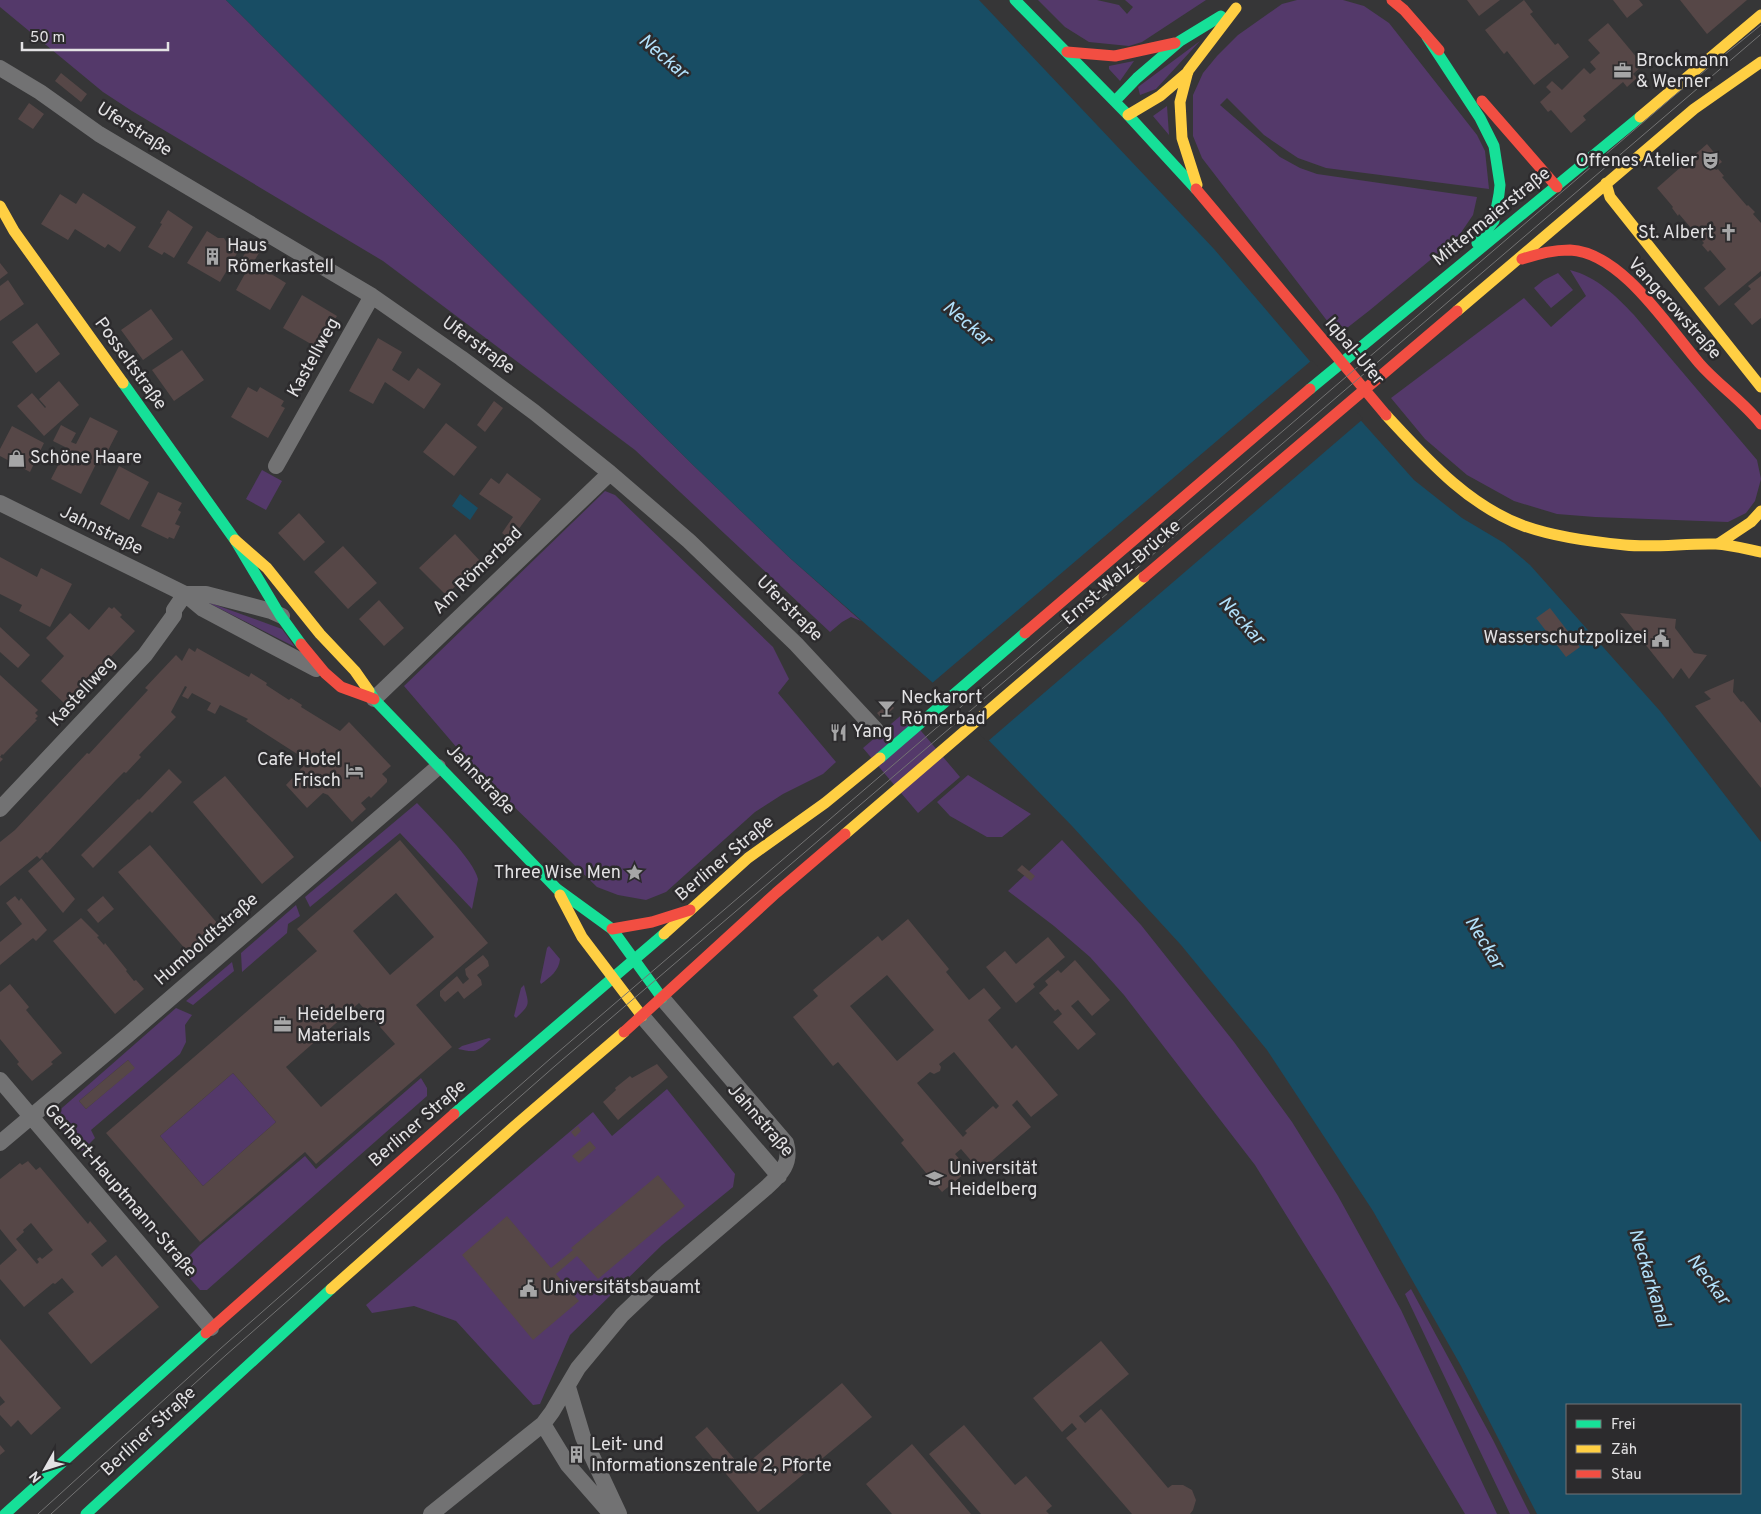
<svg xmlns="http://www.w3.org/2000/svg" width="1761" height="1514" font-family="Overpass,sans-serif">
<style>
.green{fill:#54396a;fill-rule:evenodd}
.water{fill:#184d64;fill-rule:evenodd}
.pier{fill:#363637}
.building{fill:#564747;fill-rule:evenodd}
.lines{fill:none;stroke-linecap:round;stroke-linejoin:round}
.street{stroke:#727273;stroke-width:16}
.fast{stroke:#16e098;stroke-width:11}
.slow{stroke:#ffcf43;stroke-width:11}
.jam{stroke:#f24e42;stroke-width:11}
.tram{stroke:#737373;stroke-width:1}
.labels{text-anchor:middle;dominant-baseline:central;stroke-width:5;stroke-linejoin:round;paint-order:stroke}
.poi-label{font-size:18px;fill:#e3e2e4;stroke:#2c2b2d;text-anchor:start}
.street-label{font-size:18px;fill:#e3e2e4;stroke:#2c2b2d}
.water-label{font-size:19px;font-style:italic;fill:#b2e1fb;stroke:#2c2b2d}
</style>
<rect width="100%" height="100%" fill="#363637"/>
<path class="green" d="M0,0H226L694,466L791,559L861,621L851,617L842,622L830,632L635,450L383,261L132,111L103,92L0,7Z
M1038,0H1097L1119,5L1127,14L1133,7L1125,0H1206L1142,42L1129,46L1089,42L1065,27Z
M1297,0H1343L1364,6L1389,23L1477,135L1485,151L1489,189L1326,168L1298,158L1280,146L1264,135L1227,98L1220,105L1280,157L1300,168L1317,174L1477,197L1473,215L1458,237L1370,310L1338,335L1202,158L1193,136V95L1203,73L1217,56L1238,35L1282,4Z
M1200,41L1156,89L1140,95L1138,87Z
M1134,61L1120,81L1109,69V66Z
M1167,106L1169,135L1153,116Z
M1570,270C1597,277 1615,295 1634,315L1757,460L1761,479L1755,501L1746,513L1728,522L1595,517L1557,514L1514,501L1467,475L1425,439L1391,398L1524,298L1551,327L1586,296Z
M1558,273L1573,290L1551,308L1534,288L1544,280Z
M262,470L282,481L266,510L246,499Z
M605,491L615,495L773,647L789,679L778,693L836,762L823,774L783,794L755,812L666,892L646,900L618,895L597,887L476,770L404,686Z
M205,601L282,629L295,647Z
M905,712L960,777L918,813L863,748Z
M968,775L1031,814L1002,837H987L950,816L937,802Z
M417,803C432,819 474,860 478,879L472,909L400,833L310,907L305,897Z
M1062,840L1141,925L1234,1042L1292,1122L1338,1196L1401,1310L1497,1514H1465L1331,1287L1255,1165L1124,995L1090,957L1054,926L1008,891Z
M296,905L300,916L288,924L287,933L242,972L241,953Z
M549,946L560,959C559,971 550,977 541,984L540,982L547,948Z
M232,962L234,971L193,1005L186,1001Z
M524,985C529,1005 531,1004 516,1018L514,1016L521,988Z
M176,1008L192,1015L185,1025L186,1042L180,1054L91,1130L95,1138L82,1151L55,1121L54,1115ZM128,1060L134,1068L86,1109L79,1101Z
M489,1038L491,1039C477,1052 476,1053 458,1049L462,1046Z
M233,1073L276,1122L203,1186L160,1136Z
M421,1078L427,1088V1096L207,1290H200L179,1266L200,1245L305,1156L316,1169Z
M667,1089L735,1174L733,1187L662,1245L570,1335L540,1404L533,1405L456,1321L414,1306L372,1313L366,1305L593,1112L612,1136Z
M1411,1289L1493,1440L1530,1514H1510L1405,1294Z"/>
<path class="water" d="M226,0H979L1214,249L1355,414L1414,480L1462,518L1504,543L1530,565L1660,711L1761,842V1514H1537L1461,1366L1373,1211L1267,1050L1181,945L1072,826L932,682L791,559L694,466ZM1567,1405H1740V1493H1567Z
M460,494L478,508L470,520L452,506Z"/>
<path class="pier" d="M1312,360L1363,419L987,742L931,684Z"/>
<path class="building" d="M1467,0H1500L1479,16Z
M1524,0L1533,12L1530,14L1555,45L1558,43L1569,57L1534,85L1507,51L1504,54L1485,30Z
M1613,0H1639L1643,5L1627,18Z
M1680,0H1747L1707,34Z
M1608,23L1643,65L1633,74L1637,78L1627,87L1623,82L1583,116L1586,120L1571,133L1551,110L1548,112L1540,102L1551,92L1546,87L1552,81L1562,90L1584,68L1590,74L1596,69L1590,62L1600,53L1588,40Z
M61,73L87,94L81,102L55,81Z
M29,103L44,114L33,129L18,119Z
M1707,144L1722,162L1714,168L1716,170L1718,169L1724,176L1722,177L1747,206L1748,205L1755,212L1753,214L1761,223V271L1719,306L1704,288L1726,269L1710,250L1708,252L1702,245L1704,243L1679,214L1678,216L1672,208L1673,207L1657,188Z
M83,193L136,227L120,252L108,244L105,248L75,229L68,240L41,224L60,194L76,204Z
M168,210L193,227L174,258L164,252L162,255L148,247L162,224L160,223Z
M207,231L218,238H224L227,243L239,250L220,282L187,263Z
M252,243L262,248L253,263L286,283L270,310L236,290L251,263L242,258Z
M0,263L8,273L0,279Z
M1761,276V318L1752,325L1734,304L1751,289L1748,286Z
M8,280L24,304L0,321V286Z
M302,295L337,316L318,348L283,328Z
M151,309L173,339L143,360L121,330Z
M37,323L60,354L36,373L12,342Z
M378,338L402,352L392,370L409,381L418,368L441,384L424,409L385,382L373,404L349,391Z
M182,350L204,380L174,401L152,370Z
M59,381L79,405L44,436L17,406L32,393L45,408L46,407L39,399Z
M248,387L257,392L260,387L284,401L281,406L285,408L268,438L231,417Z
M494,401L503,408L485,432L477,425Z
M90,417L118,431L101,464L97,462L81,494L51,479L67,448L53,441L61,425L76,433L71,442L76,444Z
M446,423L477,447L454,476L423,452Z
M12,426L44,443L30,472L0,456V449Z
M119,466L149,482L129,520L100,504Z
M507,473L541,499L518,530L524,534L516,544L502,533L513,517L479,494L491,478L499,484Z
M158,492L182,503L178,510L181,512L175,524L180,526L174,539L169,537L168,539L141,526Z
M299,513L325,542L304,561L278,533Z
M455,534L481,562L446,595L419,568Z
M343,546L377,583L348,609L314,572Z
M0,557L37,577L41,568L72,584L50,627L19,611L22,605L0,594Z
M379,600L404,628L384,646L359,619Z
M109,607L112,609L114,607L122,615L120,617L135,631L66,705L41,681L64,656L46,638L70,613L89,630Z
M1550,608L1580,647L1566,657L1536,618Z
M1620,613L1676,619L1675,628L1694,653L1707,655L1689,679L1681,668L1673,679Z
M0,627L30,655L18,668L0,652Z
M189,648L195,652L197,648L249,677L251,673L267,683L266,685L289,700L291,698L302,705L301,707L340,731L349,722L391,766L382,774L387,779V782L371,798L369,796L361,803L366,809L352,822L328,795L323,793L307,808L286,785L308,761L246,721L248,719L220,705L215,714L207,710L211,703L192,693L188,699L182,696L187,687L185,686L171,712L176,717L139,755L141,757L126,773L124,772L116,780L47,853L46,852L40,859L37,856L0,886V842L15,830L87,753L89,754L148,690L145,688L176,655L182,661Z
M0,675L38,710L35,713L38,716L35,719L37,720L3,755L2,754L0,757L3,759L0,762Z
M1734,679L1733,692L1741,702L1743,701L1761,723V788L1695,706L1711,699L1704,692Z
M890,703L894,708L882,719L877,713Z
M169,769L182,782L152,813L150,811L93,868L81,855L138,799L139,800Z
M225,776L294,857L262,884L193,802Z
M400,840L488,943L416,1005L452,1047L316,1164L305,1152L200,1242L106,1133L317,951L297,929ZM396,893L434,937L390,975L353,931ZM359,1003L395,1044L321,1107L286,1067ZM233,1073L276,1122L203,1186L160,1136Z
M150,845L218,924L187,951L118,872Z
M42,859L75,899L63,913L28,871Z
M1022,865L1035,876L1031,881L1017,870Z
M15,896L19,901L21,898L47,930L36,941L33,938L0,965V942L22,924L6,903Z
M103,896L114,909L98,923L87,910Z
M81,918L99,936L97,937L104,945L105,943L127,970L126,971L134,981L136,980L144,989L115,1014L53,941Z
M908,919L949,969L946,972L969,1000L984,988L1001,1008L988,1020L1012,1049L1016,1045L1058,1095L1031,1117L1017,1100L1012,1105L1031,1127L980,1171L961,1149L955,1154L969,1170L942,1192L901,1143L904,1140L838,1062L833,1066L793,1017L818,996L813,990L878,936L882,941ZM887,975L934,1030L897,1061L850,1006ZM954,1052L999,1106L996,1109L993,1106L965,1131L967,1133L963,1137L917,1083L930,1072L934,1074L940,1071L941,1067L939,1064Z
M1048,937L1065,957L1033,984L1035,987L1016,1003L986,967L1005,951L1016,964Z
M483,955L488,961L489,966L477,975L481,980L482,985L464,999L458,991L445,1002L440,996V991L457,976L463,984L469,979L466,975L465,969Z
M1075,960L1110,1000L1092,1016L1078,1000L1071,1006L1096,1034L1078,1050L1053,1022L1062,1014L1058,1009L1055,1011L1039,993L1048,985L1045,981L1058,970L1061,973Z
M10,984L29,1007L26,1010L62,1053L51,1062L53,1064L32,1081L17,1064L19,1062L0,1039V992Z
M128,1060L135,1068L86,1109L79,1101Z
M657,1064L668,1077L618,1120L603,1102L616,1090L615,1088L630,1076L632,1078Z
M578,1126L581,1131L575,1137L571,1132Z
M590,1141L596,1148L579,1163L572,1156Z
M28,1161L36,1170L40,1167L88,1224L90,1221L107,1241L91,1254L102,1267L116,1255L159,1307L91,1364L48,1313L74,1292L62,1278L55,1284L53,1283L24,1307L0,1279V1265L17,1250L0,1229V1179L20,1163L22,1165ZM31,1223L53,1250L42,1259L40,1257L37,1259L39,1262L37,1264L16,1239L24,1232L23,1230Z
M658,1175L685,1206L598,1279L577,1256L556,1274L579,1301L533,1340L462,1255L507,1216L551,1268L573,1250L571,1248Z
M0,1339L61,1408L31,1435L18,1420L11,1427L0,1415V1406L5,1402L0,1396Z
M1101,1341L1129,1374L1079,1416L1085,1423L1101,1409L1168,1488L1172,1485H1183L1192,1490L1196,1500L1193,1510L1190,1514H1132L1066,1438L1077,1429L1072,1423L1062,1432L1033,1398Z
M842,1383L872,1417L758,1512L695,1437L707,1427L742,1468Z
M964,1425L1015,1485L1026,1476L1052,1506L1046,1511L1049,1514H981L929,1454Z
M912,1444L924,1458L971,1514H892L866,1484Z
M0,1445L5,1451L0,1455Z
M576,1448L584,1458L578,1462L570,1452Z"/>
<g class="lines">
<path class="street" d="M0,68L40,92L99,134L372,296L461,358L534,412L610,473L689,541L796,644L876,730
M276,466L372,296
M0,503L185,594L203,609L316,669
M185,594H206L271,611L282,616
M374,699L610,473
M0,809L145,655L174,615V610L185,594
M642,1016L779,1176
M0,1080L211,1328
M0,1143L128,1035L438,767
M568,1387L583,1437L619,1514
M543,1424L568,1465L611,1514
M431,1514L543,1424L552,1412L578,1368L622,1315L662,1277L767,1187C781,1174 792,1163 786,1143L662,998"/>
<path class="fast" d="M1015,0L1128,115L1196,189
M1427,37L1480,118L1494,146L1500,185L1499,194L1494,221L1477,243
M1115,101L1137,78L1180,41L1221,16
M123,383L235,540L280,615L301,644
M1310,389L1640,117
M369,691L374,699L557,889L612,929L662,998
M880,758L1025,633
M454,1114L664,934
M5,1514L206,1333
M86,1514L331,1289"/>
<path class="slow" d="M1128,115L1160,96L1188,72
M1640,117L1761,15
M1606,183L1610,197L1761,387
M1197,185L1182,138L1180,102L1188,71L1236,8
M0,206L14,231L123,383
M1457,311L1694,109L1761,62
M1386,415C1426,458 1467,505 1524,526C1555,537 1592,542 1625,545C1655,548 1686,543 1716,544C1731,545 1746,549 1761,552
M235,540L267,568L320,634L355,671L369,691
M1718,544L1751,522L1761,511
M845,834L1144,577
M560,895L582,937L642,1016
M664,934L748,858L825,803L880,758
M331,1289L518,1123L624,1032"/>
<path class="jam" d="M1392,0L1404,10L1439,50
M1067,52L1115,56L1175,43
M1482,101L1557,187
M1196,189L1386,415
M1522,259C1539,254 1552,250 1570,250C1621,252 1668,327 1699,363C1718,385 1743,401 1761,424
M1144,577L1457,311
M1025,633L1310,389
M301,644L325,673L341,687L374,699
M612,929L652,922L690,910
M624,1032L776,893L845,834
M206,1333L454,1114"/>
<path class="tram" d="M38,1514L220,1349L550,1059L1675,95L1761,25
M51,1514L226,1355L555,1066L1760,35"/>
</g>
<defs>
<symbol id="office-bare" viewBox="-9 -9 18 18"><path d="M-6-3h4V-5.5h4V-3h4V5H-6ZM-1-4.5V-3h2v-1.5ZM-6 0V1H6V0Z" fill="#a6a6a7" stroke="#2c2b2d" stroke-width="2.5" paint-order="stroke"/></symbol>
<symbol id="theatre-bare" viewBox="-9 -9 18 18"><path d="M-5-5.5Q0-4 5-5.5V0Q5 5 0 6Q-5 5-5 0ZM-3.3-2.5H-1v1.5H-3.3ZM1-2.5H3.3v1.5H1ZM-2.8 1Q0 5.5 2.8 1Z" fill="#a6a6a7" stroke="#2c2b2d" stroke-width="2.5" paint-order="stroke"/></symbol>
<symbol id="church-bare" viewBox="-9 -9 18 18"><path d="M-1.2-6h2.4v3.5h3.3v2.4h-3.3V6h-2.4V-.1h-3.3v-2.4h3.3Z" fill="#a6a6a7" stroke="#2c2b2d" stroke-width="2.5" paint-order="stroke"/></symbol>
<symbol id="building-bare" viewBox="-9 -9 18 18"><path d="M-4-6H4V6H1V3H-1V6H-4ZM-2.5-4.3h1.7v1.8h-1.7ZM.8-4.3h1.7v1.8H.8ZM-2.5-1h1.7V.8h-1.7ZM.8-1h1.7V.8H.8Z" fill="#a6a6a7" stroke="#2c2b2d" stroke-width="2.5" paint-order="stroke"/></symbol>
<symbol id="shop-bare" viewBox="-9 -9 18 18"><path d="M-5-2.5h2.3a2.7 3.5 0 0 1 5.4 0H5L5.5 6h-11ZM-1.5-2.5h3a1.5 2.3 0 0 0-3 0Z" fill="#a6a6a7" stroke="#2c2b2d" stroke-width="2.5" paint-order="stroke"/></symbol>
<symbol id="civic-bare" viewBox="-9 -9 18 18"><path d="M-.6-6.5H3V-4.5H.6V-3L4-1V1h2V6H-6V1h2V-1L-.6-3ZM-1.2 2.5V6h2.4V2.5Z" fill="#a6a6a7" stroke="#2c2b2d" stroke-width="2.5" paint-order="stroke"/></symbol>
<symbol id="bar-bare" viewBox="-9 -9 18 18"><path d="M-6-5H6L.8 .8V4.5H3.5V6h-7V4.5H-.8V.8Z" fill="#a6a6a7" stroke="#2c2b2d" stroke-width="2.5" paint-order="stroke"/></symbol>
<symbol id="restaurant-bare" viewBox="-9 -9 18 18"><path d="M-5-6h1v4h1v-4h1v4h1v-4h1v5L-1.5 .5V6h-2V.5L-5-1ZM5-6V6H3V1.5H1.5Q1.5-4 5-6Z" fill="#a6a6a7" stroke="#2c2b2d" stroke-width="2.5" paint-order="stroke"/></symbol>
<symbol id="hotel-bare" viewBox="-9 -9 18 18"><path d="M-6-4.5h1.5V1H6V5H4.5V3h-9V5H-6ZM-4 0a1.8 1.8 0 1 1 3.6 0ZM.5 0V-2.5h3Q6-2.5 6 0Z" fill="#a6a6a7" stroke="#2c2b2d" stroke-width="2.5" paint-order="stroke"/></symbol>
<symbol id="sight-bare" viewBox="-9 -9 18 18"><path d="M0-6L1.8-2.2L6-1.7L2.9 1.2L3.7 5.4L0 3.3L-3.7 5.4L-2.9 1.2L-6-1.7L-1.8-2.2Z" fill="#a6a6a7" stroke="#2c2b2d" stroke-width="2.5" paint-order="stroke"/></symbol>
<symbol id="university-bare" viewBox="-9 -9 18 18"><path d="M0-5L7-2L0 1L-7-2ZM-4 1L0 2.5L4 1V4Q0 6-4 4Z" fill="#a6a6a7" stroke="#2c2b2d" stroke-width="2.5" paint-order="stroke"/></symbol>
</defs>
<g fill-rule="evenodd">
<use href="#office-bare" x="1610" y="58" width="25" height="25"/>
<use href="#theatre-bare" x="1698" y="148" width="25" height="25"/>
<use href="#church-bare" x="1716" y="220" width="25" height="25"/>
<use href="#building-bare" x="200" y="244" width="25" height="25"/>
<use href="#shop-bare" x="4" y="446" width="25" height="25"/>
<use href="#civic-bare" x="1648" y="626" width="25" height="25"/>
<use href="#bar-bare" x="874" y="696" width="25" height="25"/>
<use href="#restaurant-bare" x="826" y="720" width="25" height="25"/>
<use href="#hotel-bare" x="342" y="758" width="25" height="25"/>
<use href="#sight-bare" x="622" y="860" width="25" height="25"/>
<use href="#office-bare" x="270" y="1012" width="25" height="25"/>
<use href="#university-bare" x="922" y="1166" width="25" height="25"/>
<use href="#civic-bare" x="516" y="1276" width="25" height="25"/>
<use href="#building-bare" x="564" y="1442" width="25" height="25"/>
</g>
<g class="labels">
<g class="poi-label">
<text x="1636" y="61">Brockmann<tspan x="1636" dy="21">&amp; Werner</tspan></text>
<text x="1697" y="161" text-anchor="end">Offenes Atelier</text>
<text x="1714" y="233" text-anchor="end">St. Albert</text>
<text x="227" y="246">Haus<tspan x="227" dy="21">Römerkastell</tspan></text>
<text x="30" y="458">Schöne Haare</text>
<text x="1647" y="638" text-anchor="end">Wasserschutzpolizei</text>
<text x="901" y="698">Neckarort<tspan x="901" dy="21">Römerbad</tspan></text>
<text x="852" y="732">Yang</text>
<text x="341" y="760" text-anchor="end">Cafe Hotel<tspan x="341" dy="21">Frisch</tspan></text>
<text x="621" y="873" text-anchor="end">Three Wise Men</text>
<text x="297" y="1015">Heidelberg<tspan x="297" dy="21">Materials</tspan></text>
<text x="949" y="1169">Universität<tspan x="949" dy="21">Heidelberg</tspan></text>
<text x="542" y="1288">Universitätsbauamt</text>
<text x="591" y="1445">Leit- und<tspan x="591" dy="21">Informationszentrale 2, Pforte</tspan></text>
</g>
<g class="street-label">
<text transform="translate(134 130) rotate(32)">Uferstraße</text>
<text transform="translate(1492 217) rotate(-39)">Mittermaierstraße</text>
<text transform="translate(1674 309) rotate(48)">Vangerowstraße</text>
<text transform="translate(478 346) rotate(36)">Uferstraße</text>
<text transform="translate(1354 352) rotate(50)">Iqbal-Ufer</text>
<text transform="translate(314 358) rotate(-61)">Kastellweg</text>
<text transform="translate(130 364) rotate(54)">Posseltstraße</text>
<text transform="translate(101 531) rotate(26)">Jahnstraße</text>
<text transform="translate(478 571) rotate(-44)">Am Römerbad</text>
<text transform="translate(1122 573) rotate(-41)">Ernst-Walz-Brücke</text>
<text transform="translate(789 609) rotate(45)">Uferstraße</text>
<text transform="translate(83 692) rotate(-47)">Kastellweg</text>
<text transform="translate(480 780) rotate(46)">Jahnstraße</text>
<text transform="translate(725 859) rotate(-40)">Berliner Straße</text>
<text transform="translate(207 940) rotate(-41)">Humboldtstraße</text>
<text transform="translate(760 1121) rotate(49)">Jahnstraße</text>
<text transform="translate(418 1124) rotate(-41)">Berliner Straße</text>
<text transform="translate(120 1191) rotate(49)">Gerhart-Hauptmann-Straße</text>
<text transform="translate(149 1432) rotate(-43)">Berliner Straße</text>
</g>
<g class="water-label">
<text transform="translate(663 57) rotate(41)">Neckar</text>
<text transform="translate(967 324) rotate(41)">Neckar</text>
<text transform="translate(1241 621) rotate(48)">Neckar</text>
<text transform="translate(1484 943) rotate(59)">Neckar</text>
<text transform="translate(1649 1278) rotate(73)">Neckarkanal</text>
<text transform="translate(1708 1280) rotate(53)">Neckar</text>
</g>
</g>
<rect x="1566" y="1404" width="175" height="90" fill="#2c2b2d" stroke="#757476"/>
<rect x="1576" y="1420" width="25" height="8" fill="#16e098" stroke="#757476"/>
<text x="1611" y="1429" font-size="15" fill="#e3e2e4">Frei</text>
<rect x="1576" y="1445" width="25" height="8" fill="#ffcf43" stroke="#757476"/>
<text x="1611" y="1454" font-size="15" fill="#e3e2e4">Zäh</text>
<rect x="1576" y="1470" width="25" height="8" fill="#f24e42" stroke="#757476"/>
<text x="1611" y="1479" font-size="15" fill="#e3e2e4">Stau</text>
<g transform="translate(45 1469) rotate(231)" stroke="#2c2b2d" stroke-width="4" paint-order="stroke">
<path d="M0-4L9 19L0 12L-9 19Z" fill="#e3e2e4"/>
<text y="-8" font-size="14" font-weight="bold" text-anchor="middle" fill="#e3e2e4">N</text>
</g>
<path d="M22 42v8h146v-8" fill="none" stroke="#e3e2e4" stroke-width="2.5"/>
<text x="30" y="42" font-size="15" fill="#e3e2e4" stroke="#2c2b2d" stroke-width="4" paint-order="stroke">50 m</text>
</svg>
